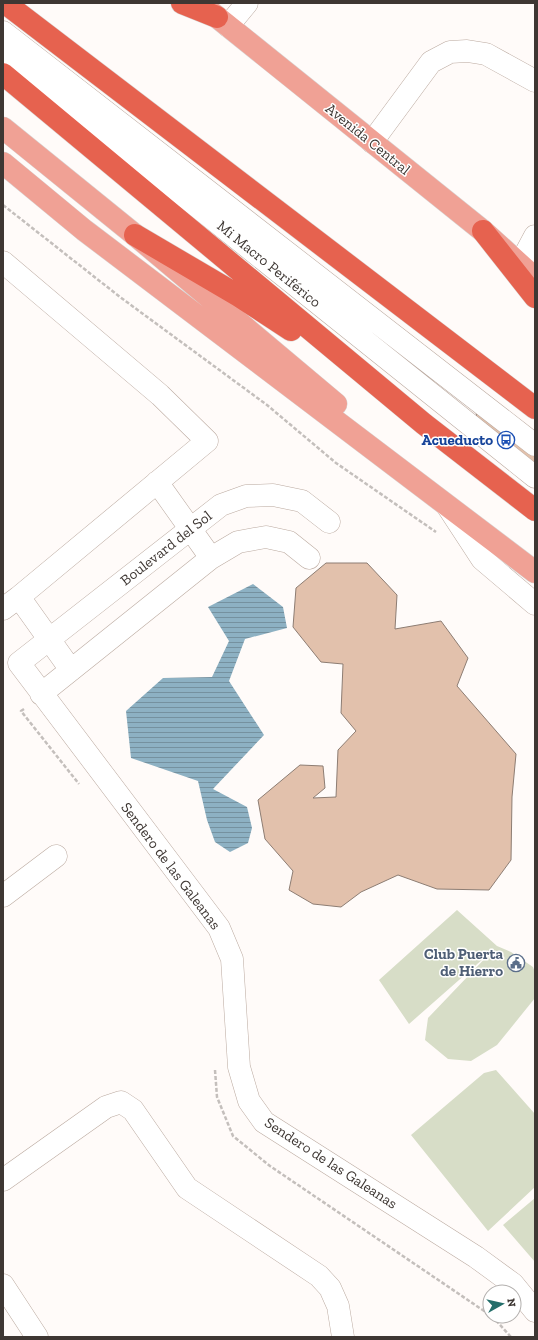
<svg xmlns="http://www.w3.org/2000/svg" width="538" height="1340" font-family="'Zilla Slab',serif">
<style>
.pitch{fill:#d7ddc7}
.water{fill:url(#water-rules)}
.building{fill:#e2c1ac;stroke:#8d7d73}
.lines{fill:none;stroke-linecap:round;stroke-linejoin:round}
.minor-casing{stroke:#bbaaa0;stroke-width:23}
.major-casing{stroke:#d8d7d6;stroke-width:23}
.highway-casing{stroke:#d8d7d6;stroke-width:23}
.path{stroke:#c4bfbc;stroke-width:2.5;stroke-dasharray:4 2;stroke-linecap:butt}
.minor{stroke:#fff;stroke-width:22}
.major{stroke:#f0a195;stroke-width:22}
.highway{stroke:#e6624f;stroke-width:22}
.labels{text-anchor:middle;dominant-baseline:central;stroke-width:3;stroke-linejoin:round;paint-order:stroke}
.street-label{font-size:15px;fill:#3e3733;stroke:#fff}
.transit-label{font-size:15px;font-weight:bold;fill:#164399;stroke:#fff;text-anchor:end}
.service-label{font-size:15px;font-weight:bold;fill:#4e5e75;stroke:#fff;text-anchor:end}
</style>
<defs>
<pattern id="water-rules" width="6" height="5" patternUnits="userSpaceOnUse"><rect width="6" height="5" fill="#8db1c3"/><path d="M0 2.5h6" fill="none" stroke="#75919f"/></pattern>
</defs>
<rect width="100%" height="100%" fill="#fffbf9"/>
<path class="pitch" d="M457,910L497,946L511,952L533,967L535,972V998L497,1045L471,1061L448,1059L425,1040L428,1018L492,951L409,1024L379,980Z
M496,1070L535,1114V1187L488,1231L411,1135L484,1073Z
M535,1198V1262L503,1225Z"/>
<path class="water" d="M253,584L283,607L287,628L245,639L229,681L264,735L213,789L247,807L252,828L248,843L230,852L215,842L207,820L198,781L131,758L126,711L163,678L212,677L229,641L208,607Z"/>
<path class="building" d="M476,408L535,454V473L477,427Z
M326,563H367L397,595L395,629L441,621L468,658L457,686L516,754L512,797L511,860L489,890L437,889L398,875L361,892L341,907L313,904L289,890L293,871L265,839L258,800L300,765L323,766L325,788L313,798L336,797L338,750L356,731L341,713L343,664L321,662L293,627L296,588Z"/>
<g class="lines">
<defs>
<path id="minor" d="M228,26L247,3
M3,32L535,445
M3,51L535,477
M372,142L431,62L450,52L467,51L486,54L535,81
M3,262L160,395L207,441L19,597
M520,264L535,236
M157,482L211,558
M448,507L482,559L535,604
M329,522L302,501L273,495L246,496L221,505L19,663L219,928L232,959L239,1067L249,1101L264,1122L476,1257L513,1284L535,1311
M3,609L19,597L71,670
M41,694L211,558L238,542L266,537L289,542L309,558
M3,896L56,856
M3,1180L106,1107L121,1102L133,1110L187,1188L319,1276L330,1288L338,1306L343,1337
M3,1285L37,1337"/>
<path id="major" d="M202,5L483,231L535,278
M3,128L135,235L336,404
M3,163L84,230L535,572"/>
<path id="highway" d="M5,3L535,408
M182,3L217,17
M3,74L424,424L535,510
M483,231L535,297
M135,235L239,296L291,330"/>
</defs>
<use href="#minor" class="minor-casing"/>
<use href="#major" class="major-casing"/>
<use href="#highway" class="highway-casing"/>
<path class="path" d="M3,205L120,297L267,405L336,463L436,532
M24,709L21,711L79,784
M215,1070L217,1097L233,1136L270,1166L490,1315
M492,1316L511,1337"/>
<use href="#minor" class="minor"/>
<use href="#major" class="major"/>
<use href="#highway" class="highway"/>
</g>
<defs>
<symbol id="bus-ring" viewBox="-11 -11 22 22"><circle r="9.5" fill="#fff" stroke="#1a4fb4" stroke-width="1.5"/><path d="M-5-6H5V4H4V6H2V4H-2V6H-4V4H-5ZM-3.5-4V0h7V-4ZM-3.5 1.2v1.5H-2V1.2ZM2 1.2v1.5H3.5V1.2Z" fill="#1a4fb4"/></symbol>
<symbol id="civic-ring" viewBox="-11 -11 22 22"><circle r="9.5" fill="#fff" stroke="#5c6f8a" stroke-width="1.5"/><path d="M-.6-6.5H3V-4.5H.6V-3L4-1V1h2V6H-6V1h2V-1L-.6-3ZM-1.2 2.5V6h2.4V2.5Z" fill="#5c6f8a"/></symbol>
</defs>
<g fill-rule="evenodd">
<use href="#bus-ring" x="496" y="430" width="20" height="20"/>
<use href="#civic-ring" x="506" y="953" width="20" height="20"/>
</g>
<g class="labels">
<g class="street-label">
<text transform="translate(368 139) rotate(39)">Avenida Central</text>
<text transform="translate(269 264) rotate(39)">Mi Macro Periférico</text>
<text transform="translate(166 548) rotate(-38)">Boulevard del Sol</text>
<text transform="translate(171 866) rotate(53)">Sendero de las Galeanas</text>
<text transform="translate(331 1163) rotate(33)">Sendero de las Galeanas</text>
</g>
<g class="transit-label">
<text x="493" y="440">Acueducto</text>
</g>
<g class="service-label">
<text x="503" y="954">Club Puerta<tspan x="503" dy="17">de Hierro</tspan></text>
</g>
</g>
<rect width="538" height="1340" fill="none" stroke="#3e3733" stroke-width="8"/>
<g transform="translate(502 1304) rotate(82)"><circle r="19" fill="#ffffff" stroke="#b2afad"/>
<path d="M0-3L7 15L0 10L-7 15Z" fill="#236e6a"/>
<text y="-6" font-size="11" font-weight="bold" text-anchor="middle" fill="#3e3733">N</text>
</g>
</svg>
